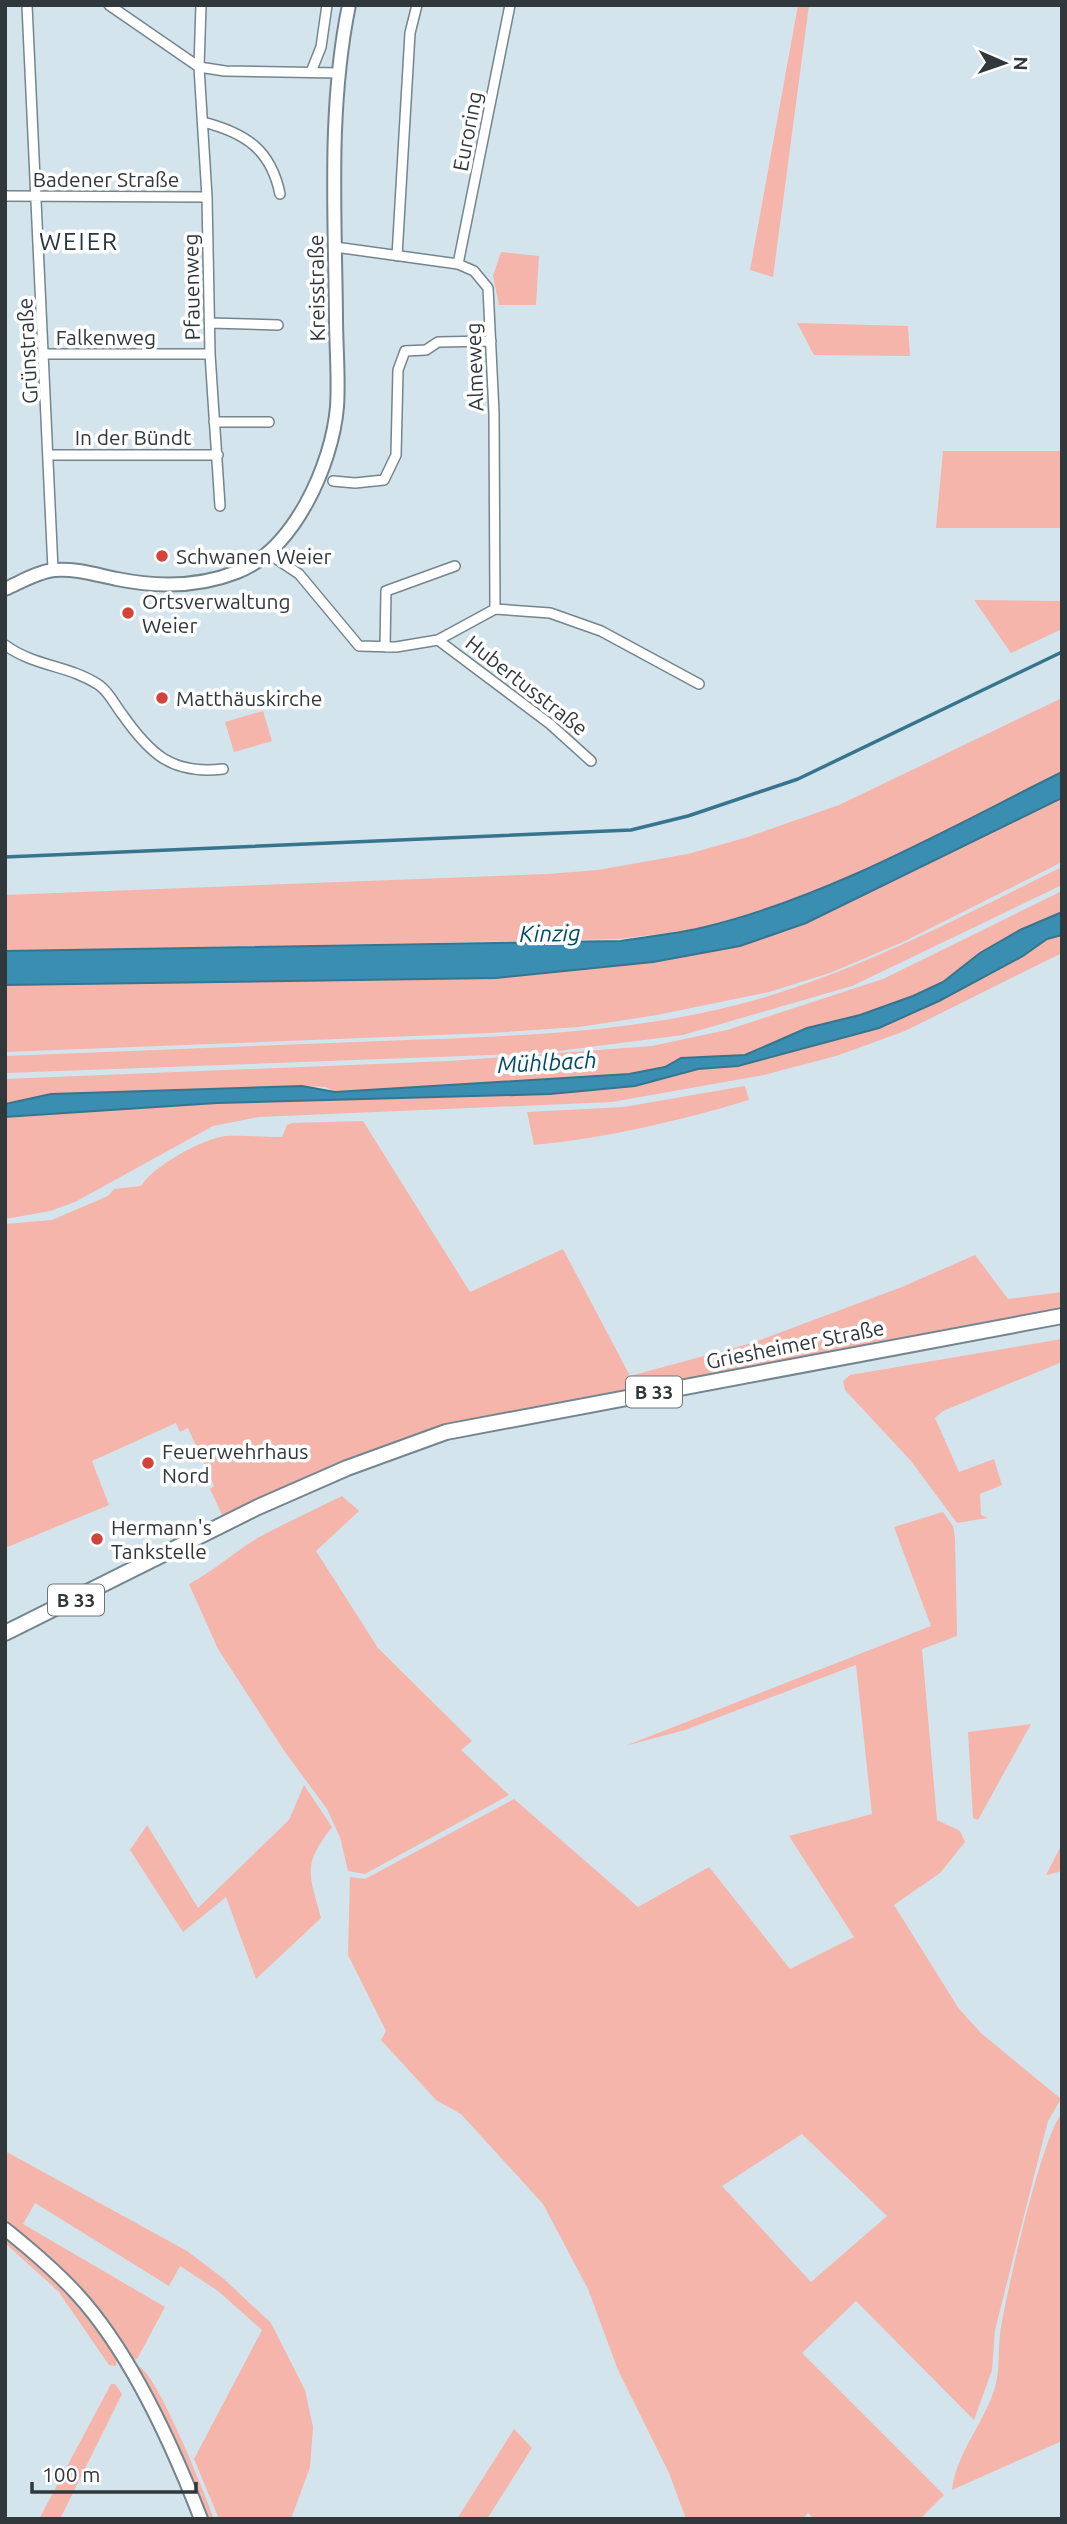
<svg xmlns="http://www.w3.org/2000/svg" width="1067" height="2524" font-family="Ubuntu,sans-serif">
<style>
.green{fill:#f5b5ab;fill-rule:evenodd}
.water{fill:#398eb1;stroke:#37748e;stroke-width:2}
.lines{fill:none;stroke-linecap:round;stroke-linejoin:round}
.stream{stroke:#37748e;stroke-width:3.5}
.street-casing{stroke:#75858d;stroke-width:12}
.secondary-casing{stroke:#75858d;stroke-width:16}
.primary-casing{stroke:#75858d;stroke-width:18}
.street{stroke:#fff;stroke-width:9}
.secondary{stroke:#fff;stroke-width:12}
.primary{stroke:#fff;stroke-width:14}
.poi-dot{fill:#d24439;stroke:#fff;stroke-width:2.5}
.labels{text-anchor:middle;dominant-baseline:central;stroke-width:7;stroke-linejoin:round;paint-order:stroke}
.shield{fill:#fff;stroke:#6f7476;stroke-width:2}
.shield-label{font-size:19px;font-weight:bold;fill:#31383c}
.street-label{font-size:21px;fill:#31383c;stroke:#fff}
.poi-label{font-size:21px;fill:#31383c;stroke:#fff;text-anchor:start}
.water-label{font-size:23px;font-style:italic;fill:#004b64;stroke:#fff}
.quarter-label{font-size:24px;letter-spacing:2px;fill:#27363d;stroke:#fff}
</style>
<rect width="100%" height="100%" fill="#d3e4ed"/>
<path class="green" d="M798,5H809L773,277L750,270Z
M501,252L539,256L536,305H499L493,276Z
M797,323L908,326L910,356L814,355Z
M943,451H1062V528H936Z
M974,600L1062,601V629L1011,653Z
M1062,698V771C947,829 830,895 705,926C678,933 648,935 620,939L5,951V895L547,874L598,870L688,854L748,837L839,805Z
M263,711L272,741L234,752L225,722Z
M1062,798V862L903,942L830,973L769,992L657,1015L579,1027L490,1033L5,1052V985L496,978L653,962L740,946L806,923Z
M1062,867V885L852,986L683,1035L543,1053L5,1073V1056C131,1051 257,1046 382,1041C513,1036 646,1034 772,995C874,963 966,914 1062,867Z
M1062,891V912L1020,930L980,953L943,982L913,996L861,1015L807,1028L745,1056L681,1058L666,1067L629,1074L335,1092L326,1087L302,1086L51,1094L5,1104V1079L449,1061L652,1046L727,1030L883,979Z
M1062,935V953L905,1031L836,1056L764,1075L612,1102L259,1117L213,1126L75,1202L50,1211L5,1219V1117L217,1103L550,1094L660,1080L698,1069L738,1066L879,1028L939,1001L1023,956L1047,939Z
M745,1086L749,1100C679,1121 607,1138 534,1145L527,1112L624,1107Z
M363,1121L470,1292L563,1249L630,1376L752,1343L902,1287L975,1255L1008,1299L1062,1292V1310L526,1409L464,1424L224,1519L210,1489L214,1486L188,1428L180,1432L176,1423L92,1461L109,1505L5,1548V1224L52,1220L108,1196L114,1189L141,1186C152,1167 203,1138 226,1136C244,1135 264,1137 282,1137L287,1125L292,1123Z
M1062,1339V1362L943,1411L935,1418L959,1472L994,1459L1002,1485L980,1494L981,1515L988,1518L957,1523L911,1461L845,1390L843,1381L850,1375Z
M342,1496L359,1511L316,1551L378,1648L472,1741L461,1750L509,1795L365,1874L348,1871L340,1837L327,1809L285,1752L218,1649L189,1584C216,1570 236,1550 263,1535C289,1521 316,1509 342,1496Z
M943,1512L953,1526L955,1538L957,1636L922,1649L937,1820L960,1831L965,1842L940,1873L894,1905L959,2009L982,2034L1061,2099L1048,2121L995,2330L992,2370L974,2420L856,2301L802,2353L944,2495L920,2519H814L808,2513L803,2519H686L669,2473L618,2370L588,2289L543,2204L461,2114L436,2100L381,2040L386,2031L348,1955L350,1877L365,1879L514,1799L638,1907L709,1867L790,1969L854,1937L789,1836L872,1814L856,1665L685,1730L625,1746L931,1626L894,1527ZM802,2134L887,2216L811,2282L722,2186Z
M1031,1724L978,1820L973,1818L968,1732Z
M304,1785L332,1827C302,1866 309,1873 321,1918L256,1979L226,1897L183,1932L130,1850L147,1825L198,1908L289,1820Z
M1062,1844V1871L1046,1875Z
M1062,2113V2441L952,2490C956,2453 985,2422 995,2387C1000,2370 998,2351 1000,2334C1005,2297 1042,2136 1062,2113Z
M5,2151L187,2251L224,2279L271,2323L305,2390L313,2427L310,2467L291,2519H219L194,2459L262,2330L218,2291L180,2266L169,2286L35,2203L23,2224L165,2307L137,2359L128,2361L47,2257L5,2222Z
M5,2235C49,2273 86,2311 117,2360L116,2366L109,2365L58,2291L5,2243Z
M140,2367C159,2379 205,2493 214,2519H207L138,2369Z
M111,2384H115L122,2394L60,2519H39Z
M514,2429L532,2448L487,2519H457Z"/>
<path class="water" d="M1062,772V798L806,923L740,946L653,962L496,978L5,985V951L621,941C649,936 678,934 705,927C831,896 947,829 1062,772Z
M1062,912V935L1047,939L1023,956L939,1001L879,1028L738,1066L698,1069L635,1086L550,1094L217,1103L5,1117V1104L51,1094L302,1086L335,1092L629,1074L665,1067L681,1058L745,1055L807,1028L860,1015L913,996L943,982L980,953L1020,930Z"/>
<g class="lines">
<path class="stream" d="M5,857L631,830L688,816L798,779L1062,652"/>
<defs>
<path id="street" d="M27,5L53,570
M109,5L199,67L225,71L339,73
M201,5L199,67L207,197L210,354L220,506
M311,72L321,47L327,5
M203,122C246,133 271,150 280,194
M5,196L207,197
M335,247L458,264L474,271L488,288L494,413L495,609
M397,256L410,33L417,5
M458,264L510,5
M210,323L278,325
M45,354H210
M214,422H269
M49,455H218
M333,481L355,483L384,480L396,455L398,370L405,351L426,350L438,342L491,341
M269,554L299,574L359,646L396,647L438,640L550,724L591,761
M438,640L495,609L550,613L601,631L699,684
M5,645C35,667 69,665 99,685C109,692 115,705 122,714C150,754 172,775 223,769
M385,647L386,591L455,566"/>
<path id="secondary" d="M5,589C21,582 37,572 54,570C75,568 97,575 117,579C156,587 199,587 237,572C294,550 332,465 337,407C339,378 336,347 336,317C335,214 328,107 349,5
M5,2229C30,2249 55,2270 77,2294C131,2353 172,2444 201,2519"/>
<path id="primary" d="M5,1633L258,1507L347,1468L446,1432L1062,1316"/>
</defs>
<use href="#street" class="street-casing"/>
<use href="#secondary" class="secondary-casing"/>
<use href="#primary" class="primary-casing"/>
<use href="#street" class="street"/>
<use href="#secondary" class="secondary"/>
<use href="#primary" class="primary"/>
</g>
<g class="poi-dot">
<circle cx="162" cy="556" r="7"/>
<circle cx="128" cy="613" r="7"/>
<circle cx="162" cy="698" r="7"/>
<circle cx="148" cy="1463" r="7"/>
<circle cx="97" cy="1539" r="7"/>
</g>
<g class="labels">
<g class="shield">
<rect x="626" y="1376.5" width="56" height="31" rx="5"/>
<rect x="48" y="1584.5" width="56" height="31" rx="5"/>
</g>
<g class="shield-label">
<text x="654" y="1392">B 33</text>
<text x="76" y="1600">B 33</text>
</g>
<g class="street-label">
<text transform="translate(467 131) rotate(-79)">Euroring</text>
<text x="106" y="179">Badener Straße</text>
<text transform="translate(191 287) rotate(-91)">Pfauenweg</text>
<text transform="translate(316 288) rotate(-91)">Kreisstraße</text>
<text x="106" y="337">Falkenweg</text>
<text transform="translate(27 351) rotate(-93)">Grünstraße</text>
<text transform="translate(474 367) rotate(-92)">Almeweg</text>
<text x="133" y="437">In der Bündt</text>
<text transform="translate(527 685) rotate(38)">Hubertusstraße</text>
<text transform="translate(795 1344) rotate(-11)">Griesheimer Straße</text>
</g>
<g class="poi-label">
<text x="176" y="556">Schwanen Weier</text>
<text x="142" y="601">Ortsverwaltung<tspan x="142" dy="24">Weier</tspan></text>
<text x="176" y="698">Matthäuskirche</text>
<text x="162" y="1451">Feuerwehrhaus<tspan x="162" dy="24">Nord</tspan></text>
<text x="111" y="1527">Hermann's<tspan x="111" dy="24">Tankstelle</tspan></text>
</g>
<g class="water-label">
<text transform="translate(550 933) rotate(-1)">Kinzig</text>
<text transform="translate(547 1062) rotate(-3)">Mühlbach</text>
</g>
<g class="quarter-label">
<text x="79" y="241">WEIER</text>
</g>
</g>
<rect width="1067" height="2524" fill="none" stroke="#31383c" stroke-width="14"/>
<g transform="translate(1004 63) rotate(92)" stroke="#ffffff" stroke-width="5" paint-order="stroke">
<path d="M0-5L12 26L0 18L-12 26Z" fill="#31383c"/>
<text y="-10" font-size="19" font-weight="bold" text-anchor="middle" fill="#31383c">N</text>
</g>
<path d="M32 2482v10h164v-10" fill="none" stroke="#31383c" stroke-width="3.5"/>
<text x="42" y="2482" font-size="21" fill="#31383c" stroke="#ffffff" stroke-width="5" paint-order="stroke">100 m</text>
</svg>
